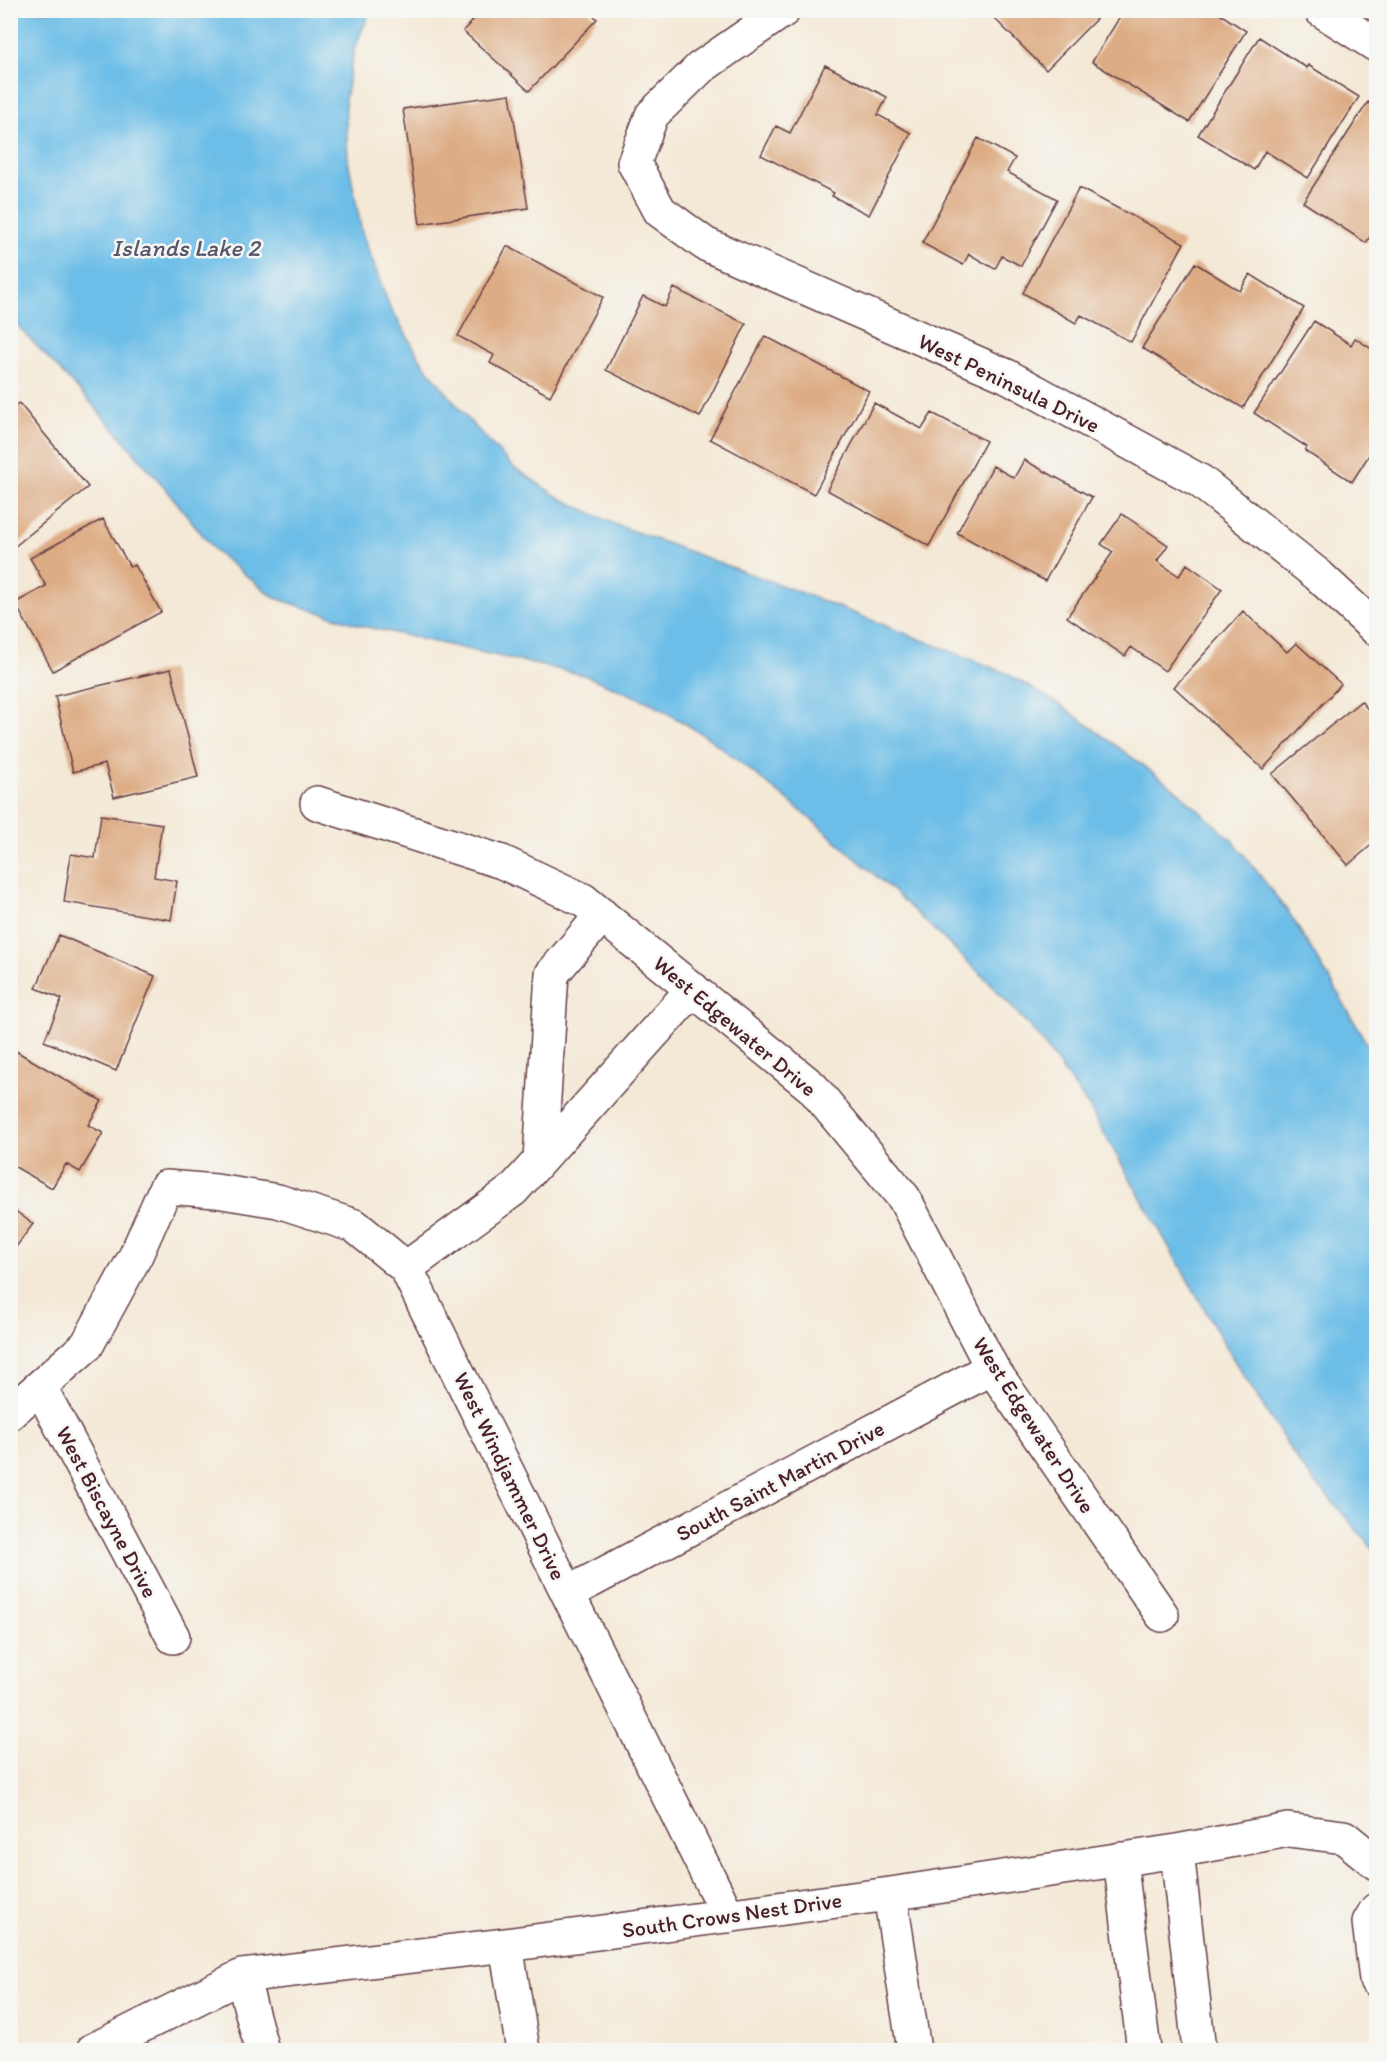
<svg xmlns="http://www.w3.org/2000/svg" width="1387" height="2061" font-family="Itim,sans-serif">
<style>
.water{fill:#6cbde7;stroke:#5b6e89;stroke-width:1.5}
.building{fill:#ddac84}
.lines{fill:none;stroke-linecap:round;stroke-linejoin:round}
.minor-casing{stroke:#643d45;stroke-width:36}
.minor{stroke:#fff;stroke-width:33}
.labels{text-anchor:middle;dominant-baseline:central;stroke-width:5;stroke-linejoin:round;paint-order:stroke}
.street-label{font-size:22px;fill:#4a1f2b;stroke:#f6f6f2}
.water-label{font-size:24px;font-style:italic;fill:#56566d;stroke:#f6f6f2}
</style>
<rect width="100%" height="100%" fill="#f6f6f2"/>
<filter id="ink" filterUnits="userSpaceOnUse"><feTurbulence type="fractalNoise" baseFrequency=".0167" numOctaves="2"/><feDisplacementMap in="SourceGraphic" scale="12" xChannelSelector="R" yChannelSelector="G"/><feConvolveMatrix kernelMatrix="1 2 1 2 8 2 1 2 1" color-interpolation-filters="sRGB"/></filter>
<filter id="wash" filterUnits="userSpaceOnUse"><feTurbulence type="fractalNoise" baseFrequency=".008" numOctaves="4" result="noise"/><feDisplacementMap in="SourceGraphic" scale="24" xChannelSelector="R" yChannelSelector="G"/><feGaussianBlur stdDeviation="1.35" result="paint"/><feColorMatrix in="noise" values="0 0 0 0 0 0 0 0 0 0 0 0 0 0 0 0 0 1.4 0 .05"/><feComposite in="paint" operator="in"/></filter>
<g filter="url(#wash)">
<rect width="100%" height="100%" fill="#f4e9d7"/>
<path class="water" d="M10,11H370L354,50L345,99L348,160L362,233L389,305L422,362L467,418L512,466L558,497L614,524L805,594L1006,673L1062,706L1175,789L1234,842L1289,913L1335,988L1376,1060V1552L1301,1466L1232,1357L1089,1107L1039,1037L991,984L893,891L818,825L759,777L707,737L651,703L584,675L363,626L275,598L216,552L166,489L93,405L11,319Z"/>
<g id="blocks">
<path class="building" d="M482,10H588L597,19L529,91L463,31Z
M986,10H1105L1046,70Z
M1124,10H1167L1174,15L1177,10H1214L1246,31L1189,122L1092,62Z
M1259,37L1307,68L1308,65L1359,97L1308,178L1265,151L1254,170L1198,135Z
M825,65L887,97L878,115L911,133L869,215L832,196L834,193L761,155L776,126L790,133Z
M510,94L528,208L420,224L403,109Z
M1368,102L1376,107V234L1373,232L1366,243L1303,202Z
M978,138L1015,158L1007,172L1057,199L1021,266L1002,256L995,269L969,254L963,265L922,243Z
M1079,188L1184,243L1131,342L1081,315L1076,323L1023,293Z
M507,246L603,297L550,396L490,363L494,355L458,336Z
M1195,263L1240,291L1250,274L1304,308L1243,408L1142,348Z
M674,288L746,324L700,417L606,370L643,296L665,307Z
M1314,321L1351,345L1355,338L1376,352V444L1352,482L1305,451L1307,447L1254,413Z
M765,336L869,391L814,494L710,439Z
M19,403L88,487L14,547L10,543V410Z
M874,403L922,429L932,413L986,441L929,546L827,490Z
M1024,460L1092,497L1045,581L957,533L993,466L1014,478Z
M1122,514L1168,545L1157,561L1179,576L1187,564L1222,589L1165,671L1131,647L1125,656L1067,617L1113,552L1101,544Z
M103,519L130,567L135,565L161,612L53,671L15,603L46,586L30,558Z
M1243,611L1287,652L1296,643L1341,684L1263,769L1174,687Z
M171,669L198,777L114,797L105,764L73,772L55,696Z
M1361,701L1376,719V841L1348,865L1272,774Z
M101,815L162,824L154,877L177,881L171,920L64,902L71,854L95,858Z
M59,935L155,976L116,1071L44,1041L62,999L36,988Z
M14,1050L102,1101L88,1125L103,1133L80,1172L66,1164L52,1188L10,1164V1056Z
M10,1207L33,1224L10,1255Z"/>
</g>
</g>
<g filter="url(#ink)">
<use href="#blocks" fill-opacity="0" stroke="#643d45" stroke-width="1.5"/>
<g class="lines">
<defs>
<path id="minor" d="M784,10L700,68L652,115L634,163L660,211L705,244L1007,376L1200,481L1318,575L1376,629
M1321,10L1376,45
M317,803L502,862L583,900L812,1087L904,1198L992,1368L1162,1615
M540,1159L552,974L602,915
M406,1268L513,1190L693,989
M40,1387L173,1637
M10,1413L87,1345L136,1255L166,1187L216,1191L278,1201L355,1226L406,1268L728,1916
M568,1593L992,1368
M1177,1851L1199,2050
M1120,1859L1144,2050
M890,1894L914,2050
M1376,1910L1369,1922L1376,1980
M506,1945L523,2050
M242,1976L262,2050
M93,2050L242,1976L506,1945L890,1894L1177,1851L1288,1830L1344,1837L1376,1863"/>
</defs>
<use href="#minor" class="minor-casing"/>
<use href="#minor" class="minor"/>
</g>
</g>
<g class="labels">
<g class="street-label">
<text transform="translate(1009 383) rotate(26)">West Peninsula Drive</text>
<text transform="translate(735 1026) rotate(40)">West Edgewater Drive</text>
<text transform="translate(1034 1425) rotate(57)">West Edgewater Drive</text>
<text transform="translate(510 1476) rotate(64)">West Windjammer Drive</text>
<text transform="translate(780 1481) rotate(-28)">South Saint Martin Drive</text>
<text transform="translate(107 1512) rotate(62)">West Biscayne Drive</text>
<text transform="translate(732 1915) rotate(-8)">South Crows Nest Drive</text>
</g>
<g class="water-label">
<text x="186" y="247">Islands Lake 2</text>
</g>
</g>
<rect width="1387" height="2061" fill="none" stroke="#f6f6f2" stroke-width="36"/>
</svg>
